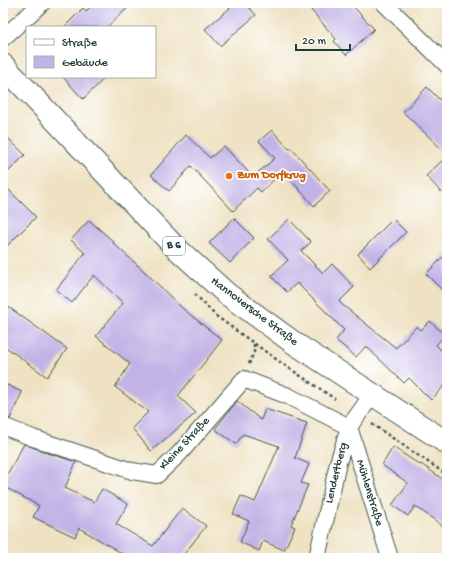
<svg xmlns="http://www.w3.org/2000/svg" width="450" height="561" font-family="'Gochi Hand',sans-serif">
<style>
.building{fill:#c2b3e6}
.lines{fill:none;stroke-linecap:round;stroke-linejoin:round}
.street-casing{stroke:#3e5649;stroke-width:18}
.primary-casing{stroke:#3e5649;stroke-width:24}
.path{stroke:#3e5649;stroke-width:2.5;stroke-dasharray:3 3;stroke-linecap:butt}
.street{stroke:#fff;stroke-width:16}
.primary{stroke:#fff;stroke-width:22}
.food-dot{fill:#e8710a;stroke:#fff;stroke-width:1.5}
.labels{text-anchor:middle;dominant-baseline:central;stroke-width:3.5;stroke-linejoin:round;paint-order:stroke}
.shield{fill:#fff;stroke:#627771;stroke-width:1}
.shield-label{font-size:11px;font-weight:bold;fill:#1f3d34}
.food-label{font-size:12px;font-weight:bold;fill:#c56008;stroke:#fff;text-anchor:start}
.street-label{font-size:12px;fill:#1f3d34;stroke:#fff}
</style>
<rect width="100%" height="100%" fill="#fff"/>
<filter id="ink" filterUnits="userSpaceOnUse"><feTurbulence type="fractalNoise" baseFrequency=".025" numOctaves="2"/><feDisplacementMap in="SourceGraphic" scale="8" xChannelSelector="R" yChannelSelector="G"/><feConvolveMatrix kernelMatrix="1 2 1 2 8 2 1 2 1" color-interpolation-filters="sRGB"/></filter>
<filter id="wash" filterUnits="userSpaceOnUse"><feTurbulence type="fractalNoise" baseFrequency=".012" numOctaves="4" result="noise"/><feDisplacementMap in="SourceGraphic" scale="16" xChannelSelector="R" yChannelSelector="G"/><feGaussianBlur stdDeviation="0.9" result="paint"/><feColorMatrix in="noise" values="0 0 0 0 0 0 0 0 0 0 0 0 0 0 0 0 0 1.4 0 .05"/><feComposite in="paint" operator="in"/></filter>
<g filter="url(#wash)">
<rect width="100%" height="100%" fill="#efe2c2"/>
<g id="blocks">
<path class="building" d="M94,3H133L107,27H64L83,8L86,11Z
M236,3H245L256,15L220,46L205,29Z
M319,3H350L374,29L346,55L334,41L336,39L311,10Z
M63,77H106L83,99Z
M427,87L447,107V154L403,112Z
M272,130L289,149L291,148L330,191L314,206L283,171L261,192L257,188L233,211L191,166L169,191L151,175L186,135L210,158L224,146L253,177L275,158L259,141Z
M3,133L25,155L3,177Z
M447,156V198L426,176Z
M3,184L36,217L3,250Z
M234,218L254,238L230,263L209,243Z
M289,219L311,242L301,251L323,273L332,264L354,287L339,302L396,348L417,326L421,330L430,321L445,335L436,345L447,356V383L431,400L409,378L404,383L366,346L356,357L336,340L344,330L297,283L287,292L271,276L288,260L268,239Z
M393,219L406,232L370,268L358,254Z
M89,220L114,242L113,243L144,271L182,308L222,340L178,396L196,413L151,451L132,428L148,412L115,387L130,364L96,336L123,303L94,275L72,303L56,290L85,253L71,240Z
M447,253V295L426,274Z
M3,303L67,349L47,377L3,345Z
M3,383L22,392L10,419L3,417Z
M237,401L261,420L265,409L307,423L295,458L309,464L301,483L308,485L291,525L295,527L284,550L263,541L259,551L240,542L249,521L233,514L241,496L255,502L279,446L243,434L236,444L215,429Z
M24,444L43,451L48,454V453L76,462L65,488L94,502L102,489L128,504L116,524L153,546L182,508L206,526L181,558H130L79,528L75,537L33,517L39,506L3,486V482Z
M393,447L420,465L421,464L447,482V529L415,506L408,516L392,505L408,483L382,465Z"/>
</g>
</g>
<g filter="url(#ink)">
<use href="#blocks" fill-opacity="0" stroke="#3e5649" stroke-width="1"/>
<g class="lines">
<defs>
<path id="street" d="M384,3L447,65
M3,38L42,3
M3,426L33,438L132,471L157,475L179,454L244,379L288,396L349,427
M349,427L390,558
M317,558L338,463L349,427L372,395"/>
<path id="primary" d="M3,65L174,246L227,294L294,343L447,443"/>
</defs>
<use href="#street" class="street-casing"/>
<use href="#primary" class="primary-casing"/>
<path class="path" d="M195,294L216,316L280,362L335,399
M249,364L254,352V344
M372,424L447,475"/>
<use href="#street" class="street"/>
<use href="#primary" class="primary"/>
</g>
</g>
<circle class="food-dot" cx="229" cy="176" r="4"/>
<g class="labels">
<rect class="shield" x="163" y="237" width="22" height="18" rx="3"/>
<g class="shield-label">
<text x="174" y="246">B 6</text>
</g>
<g class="food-label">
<text x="237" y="176">Zum Dorfkrug</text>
</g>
<g class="street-label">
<text transform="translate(254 312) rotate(37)">Hannoversche Straße</text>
<text transform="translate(185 444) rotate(-47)">Kleine Straße</text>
<text transform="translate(337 473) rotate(-76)">Lendertberg</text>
<text transform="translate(369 493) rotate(73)">Mühlenstraße</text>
</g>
</g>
<rect width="450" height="561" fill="none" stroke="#fff" stroke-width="16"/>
<rect x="26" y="26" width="130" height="52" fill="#ffffff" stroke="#a5b1ae"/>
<rect x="34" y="39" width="20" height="6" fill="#ffffff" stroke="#a5b1ae"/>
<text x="62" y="46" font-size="12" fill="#1f3d34">Straße</text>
<rect x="34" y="56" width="20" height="12" fill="#c2b3e6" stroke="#a5b1ae"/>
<text x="62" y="66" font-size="12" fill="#1f3d34">Gebäude</text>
<path d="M296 44v6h54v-6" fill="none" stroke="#1f3d34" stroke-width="2"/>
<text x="302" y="44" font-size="12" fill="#1f3d34" stroke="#ffffff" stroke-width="3" paint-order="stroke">20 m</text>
</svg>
